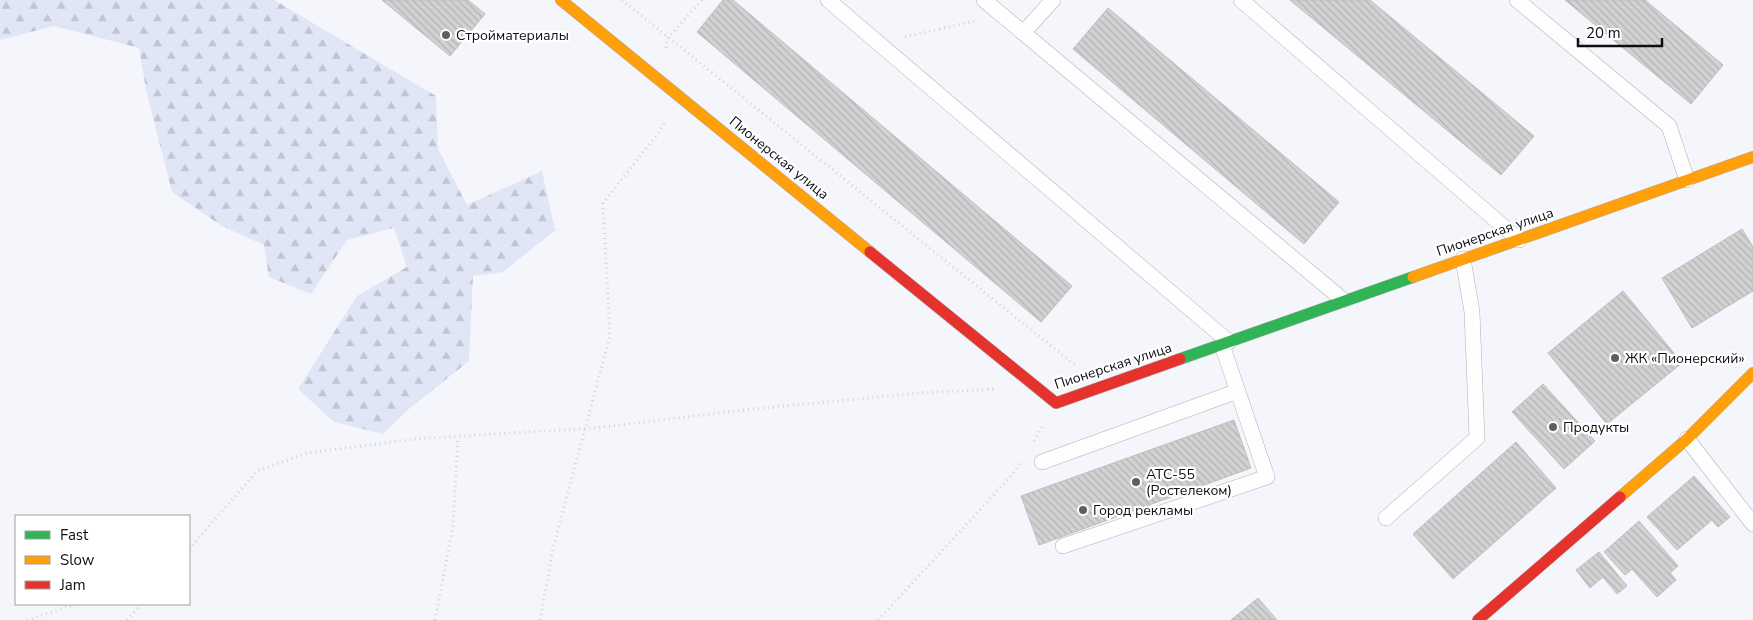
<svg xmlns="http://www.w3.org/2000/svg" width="1753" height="620" font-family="'Nunito Sans',sans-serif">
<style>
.forest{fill:url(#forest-firs)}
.building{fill:url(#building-back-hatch);stroke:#bcbebf}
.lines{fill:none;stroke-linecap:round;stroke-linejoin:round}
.lane-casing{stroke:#afb0b5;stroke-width:16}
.fast-casing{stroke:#afb0b5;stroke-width:12}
.slow-casing{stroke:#afb0b5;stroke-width:12}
.jam-casing{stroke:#afb0b5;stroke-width:12}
.path{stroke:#d2d3d5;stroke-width:3;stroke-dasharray:1 4;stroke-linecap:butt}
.lane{stroke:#fefefe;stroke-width:15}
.fast{stroke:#30b455;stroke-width:11}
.slow{stroke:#ff9f0a;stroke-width:11}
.jam{stroke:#e5322d;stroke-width:11}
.poi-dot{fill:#5e5f64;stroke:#fff;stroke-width:2}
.labels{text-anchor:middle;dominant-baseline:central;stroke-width:4.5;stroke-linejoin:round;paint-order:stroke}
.poi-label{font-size:14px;fill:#0d0e12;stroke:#fff;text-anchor:start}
.street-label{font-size:14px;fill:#0d0e12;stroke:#fff}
</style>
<defs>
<pattern id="forest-firs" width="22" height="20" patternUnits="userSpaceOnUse" patternTransform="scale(1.25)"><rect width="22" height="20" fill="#e1e6f7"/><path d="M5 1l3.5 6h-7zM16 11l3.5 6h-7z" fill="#c0c4d3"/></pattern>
<pattern id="building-back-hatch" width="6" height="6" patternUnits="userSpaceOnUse" patternTransform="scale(1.25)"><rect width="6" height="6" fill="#d1d3d3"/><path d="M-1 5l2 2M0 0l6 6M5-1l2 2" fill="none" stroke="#b2b4b4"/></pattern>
</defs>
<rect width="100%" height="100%" fill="#f5f6fb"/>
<path class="forest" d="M0,0H274L436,96L438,149L467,205L542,171L555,230L503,272L473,276L469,361L409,409L383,434L334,422L298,389L357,296L407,267L394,228L347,240L311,294L269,277L264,245L222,226L172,192L146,90L139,48L54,26L0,40Z"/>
<path class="building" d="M382,0H468L485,14L450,56Z
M723,0H733L1072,286L1041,322L697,32Z
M1290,0H1370L1534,136L1501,175Z
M1565,0H1645L1723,65L1691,104Z
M1108,8L1339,202L1304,244L1073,49Z
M1742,229L1753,247V291L1692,328L1662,278Z
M1623,291L1682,363L1607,424L1548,353Z
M1543,384L1595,441L1564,469L1512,412Z
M1234,420L1251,468L1039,545L1021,496Z
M1516,442L1556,488L1453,579L1413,534Z
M1694,476L1730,517L1718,527L1712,520L1677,550L1647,517Z
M1639,521L1678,566L1670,573L1676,580L1657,597L1632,569L1625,575L1604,552Z
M1599,552L1627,586L1617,594L1603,577L1590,588L1576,570Z
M1258,598L1277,620H1231Z"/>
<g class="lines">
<defs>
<path id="lane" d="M828,0L1229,342
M984,0L1343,300
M1241,0L1519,240
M1517,0L1669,126L1687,180
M1023,33L1053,0
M1687,439L1753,524
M1042,462L1238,391
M1386,518L1477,438L1472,312L1463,259
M1063,546L1267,477L1222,345"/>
<path id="fast" d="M1180,359L1413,277"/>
<path id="slow" d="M561,0L870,252
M1413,277L1753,157
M1620,497L1687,439L1753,373"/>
<path id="jam" d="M870,252L1056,403L1180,359
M1478,620L1620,497"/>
</defs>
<use href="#lane" class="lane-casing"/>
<use href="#fast" class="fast-casing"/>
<use href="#slow" class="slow-casing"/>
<use href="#jam" class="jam-casing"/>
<path class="path" d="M622,0L1076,366
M905,37L975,21
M666,48L667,39L702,0
M1034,441L1042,427
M189,549L257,471L307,453L415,439L594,428L753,409L920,393L994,389
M27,620L76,604
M127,620L141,604
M435,620L453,526L458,437
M540,620L553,548L610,336L603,203L656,136L666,121
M878,620L1012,475L1020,463"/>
<use href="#lane" class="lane"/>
<use href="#fast" class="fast"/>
<use href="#slow" class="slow"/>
<use href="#jam" class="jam"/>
</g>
<g class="poi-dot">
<circle cx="446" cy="35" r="5"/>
<circle cx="1615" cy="358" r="5"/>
<circle cx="1553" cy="427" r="5"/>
<circle cx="1136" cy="482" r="5"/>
<circle cx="1083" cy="510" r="5"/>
</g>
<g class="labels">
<g class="poi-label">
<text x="456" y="35">Стройматериалы</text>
<text x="1625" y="358">ЖК «Пионерский»</text>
<text x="1563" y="427">Продукты</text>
<text x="1146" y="474">АТС-55<tspan x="1146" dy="16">(Ростелеком)</tspan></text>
<text x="1093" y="510">Город рекламы</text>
</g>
<g class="street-label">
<text transform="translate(779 158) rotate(39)">Пионерская улица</text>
<text transform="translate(1495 232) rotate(-19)">Пионерская улица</text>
<text transform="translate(1113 366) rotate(-18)">Пионерская улица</text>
</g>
</g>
<rect x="15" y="515" width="175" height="90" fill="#ffffff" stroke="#9e9fa0"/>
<rect x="25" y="531" width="25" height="8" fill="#30b455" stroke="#9e9fa0"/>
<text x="60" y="540" font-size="15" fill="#0d0e12">Fast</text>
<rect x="25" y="556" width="25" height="8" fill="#ff9f0a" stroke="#9e9fa0"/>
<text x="60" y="565" font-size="15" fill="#0d0e12">Slow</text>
<rect x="25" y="581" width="25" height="8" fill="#e5322d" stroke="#9e9fa0"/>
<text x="60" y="590" font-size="15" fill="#0d0e12">Jam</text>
<path d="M1578 38v8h84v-8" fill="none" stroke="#0d0e12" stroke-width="2.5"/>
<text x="1586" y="38" font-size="15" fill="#0d0e12" stroke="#ffffff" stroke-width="4" paint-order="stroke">20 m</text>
</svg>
